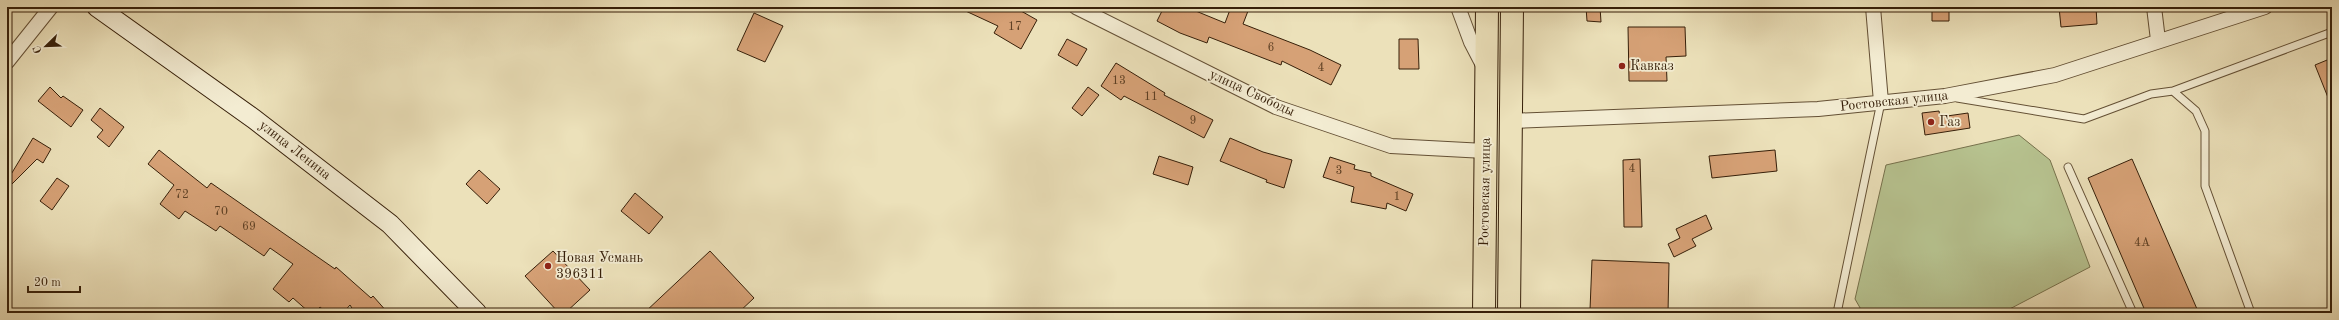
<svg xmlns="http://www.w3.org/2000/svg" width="2339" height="320" font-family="'Old Standard TT',serif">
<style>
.green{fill:#b7c390;stroke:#76714c}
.building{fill:#d6a176;stroke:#361f09}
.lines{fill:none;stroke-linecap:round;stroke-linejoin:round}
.service-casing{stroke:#645035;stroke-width:9}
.minor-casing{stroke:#645035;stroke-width:16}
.secondary-casing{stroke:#361f09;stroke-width:21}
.trunk-casing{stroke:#361f09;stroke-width:24}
.service{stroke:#f3ecd2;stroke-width:7}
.minor{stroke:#f3ecd2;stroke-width:14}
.secondary{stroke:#f3ecd2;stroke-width:19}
.trunk{stroke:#ece1ba;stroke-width:22}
.poi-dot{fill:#8f2418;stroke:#f3ecd2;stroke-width:1.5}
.labels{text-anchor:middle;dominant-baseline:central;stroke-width:3.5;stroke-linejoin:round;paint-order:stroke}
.number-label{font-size:12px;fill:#5e4024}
.poi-label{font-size:14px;fill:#361f09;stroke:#f3ecd2;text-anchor:start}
.street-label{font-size:14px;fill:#361f09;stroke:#f3ecd2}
</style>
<rect width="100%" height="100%" fill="#ece1ba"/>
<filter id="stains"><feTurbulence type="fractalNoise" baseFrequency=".005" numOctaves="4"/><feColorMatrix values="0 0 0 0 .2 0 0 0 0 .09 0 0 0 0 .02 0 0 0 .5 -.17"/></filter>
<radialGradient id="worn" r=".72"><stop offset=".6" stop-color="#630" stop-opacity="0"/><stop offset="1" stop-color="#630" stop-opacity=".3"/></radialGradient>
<path class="green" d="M2019,135L2050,160L2090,267L2002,313H1863L1855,299L1886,165Z"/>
<path class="building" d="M957,7H1014L1037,20L1021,49L994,33L998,26Z
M1164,7H1186L1225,23L1231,7H1237L1248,11L1243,24L1310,50L1341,65L1331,85L1282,61L1281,65L1209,37L1207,43L1180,33L1157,21Z
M1586,7H1600L1601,22L1587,21Z
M1932,7H1949V21H1932Z
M2059,7H2096L2097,24L2061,27Z
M754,13L783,26L765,62L737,50Z
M1628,27H1685L1686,56L1666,57L1667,81H1629Z
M1067,39L1087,49L1077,66L1058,55Z
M1399,39H1418L1419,69H1399Z
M2332,58V105H2331L2315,65Z
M1116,63L1165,93L1164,95L1213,120L1204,138L1124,96L1121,100L1101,86Z
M50,87L61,98L63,96L83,110L71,127L38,101Z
M1088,87L1099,95L1082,116L1072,108Z
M100,108L124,127L109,147L97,137L103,130L91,120Z
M1939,111L1940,117L1968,113L1970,128L1925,135L1922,113Z
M33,138L51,149L43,163L37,159L10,186L7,181Z
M1230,138L1263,152L1292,160L1284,188L1266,182L1267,180L1220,161Z
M159,150L207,188L211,183L335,269L336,267L371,298L373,296L388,313H355L350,305L343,313H327L320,307L314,313H310L293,298L289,302L273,289L293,264L270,248L264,256L220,226L216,231L185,211L179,219L160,204L174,185L148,164Z
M1775,150L1777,171L1712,178L1709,156Z
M1159,156L1193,167L1188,185L1153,174Z
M1330,157L1355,165L1354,169L1371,173V176L1413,194L1406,211L1387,203L1386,209L1351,202L1354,187L1323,177Z
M1640,159L1642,227H1624L1623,160Z
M2132,159L2197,309L2187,313H2146L2088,178Z
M479,170L500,189L487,204L466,184Z
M57,178L69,186L52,210L40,201Z
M635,193L663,217L649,234L621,211Z
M1706,215L1712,229L1692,239L1696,246L1674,257L1668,244L1680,238L1676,229Z
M553,251L590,290L565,313H559L525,276Z
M710,251L754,298L738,313H644Z
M1592,260L1669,263L1668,313L1590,310Z"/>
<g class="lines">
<defs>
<path id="service" d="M2173,91L2332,32
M1957,98L2084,119L2151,94L2173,91L2196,111L2205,131V186L2251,313
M2068,167L2133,313
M1837,313L1881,102"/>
<path id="minor" d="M1076,7L1276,107L1391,146L1485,151
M1458,7L1471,42L1484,67
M1873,7L1881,102
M2154,7L2158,40
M7,62L51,7
M1510,121L1818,109L1945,96L2055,75L2265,7"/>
<path id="secondary" d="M97,7L254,119L390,224L477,313"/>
<path id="trunk" d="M1484,313L1487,7
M1509,313L1512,7"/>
</defs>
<use href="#service" class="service-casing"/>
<use href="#minor" class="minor-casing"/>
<use href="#secondary" class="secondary-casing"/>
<use href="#trunk" class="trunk-casing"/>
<use href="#service" class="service"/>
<use href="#minor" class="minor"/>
<use href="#secondary" class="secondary"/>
<use href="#trunk" class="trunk"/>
</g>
<g class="poi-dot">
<circle cx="1622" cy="66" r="4"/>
<circle cx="1931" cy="122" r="4"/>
<circle cx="548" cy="266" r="4"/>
</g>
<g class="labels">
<g class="number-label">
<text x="1015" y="27">17</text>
<text x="1271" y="48">6</text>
<text x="1321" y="68">4</text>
<text x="1119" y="81">13</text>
<text x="1151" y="97">11</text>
<text x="1193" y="121">9</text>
<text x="1632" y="169">4</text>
<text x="1339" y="171">3</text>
<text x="182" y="195">72</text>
<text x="1397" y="197">1</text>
<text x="221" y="212">70</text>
<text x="249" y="227">69</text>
<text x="2142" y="243">4А</text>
</g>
<g class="poi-label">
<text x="1630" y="66">Кавказ</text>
<text x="1939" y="122">Газ</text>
<text x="556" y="258">Новая Усмань<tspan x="556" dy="16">396311</tspan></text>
</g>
<g class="street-label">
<text transform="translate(1252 93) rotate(25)">улица Свободы</text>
<text transform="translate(1894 101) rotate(-6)">Ростовская улица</text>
<text transform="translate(295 150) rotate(38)">улица Ленина</text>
<text transform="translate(1485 192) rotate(-89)">Ростовская улица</text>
</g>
</g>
<rect width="2339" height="320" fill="none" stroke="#ece1ba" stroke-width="24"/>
<rect x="8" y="8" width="2323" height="304" fill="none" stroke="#361f09" stroke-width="2"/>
<rect x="12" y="12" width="2315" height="296" fill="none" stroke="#361f09"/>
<g transform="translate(46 46) rotate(247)" stroke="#f3ecd2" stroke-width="3" paint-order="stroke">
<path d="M0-3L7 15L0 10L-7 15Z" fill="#361f09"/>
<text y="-6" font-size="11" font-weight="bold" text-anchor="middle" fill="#361f09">С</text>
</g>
<path d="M28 286v6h52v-6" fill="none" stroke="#361f09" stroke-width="2"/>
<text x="34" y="286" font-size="12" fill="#361f09" stroke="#f3ecd2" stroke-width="3" paint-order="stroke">20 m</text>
<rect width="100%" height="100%" filter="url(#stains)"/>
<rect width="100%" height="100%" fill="url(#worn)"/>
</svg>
